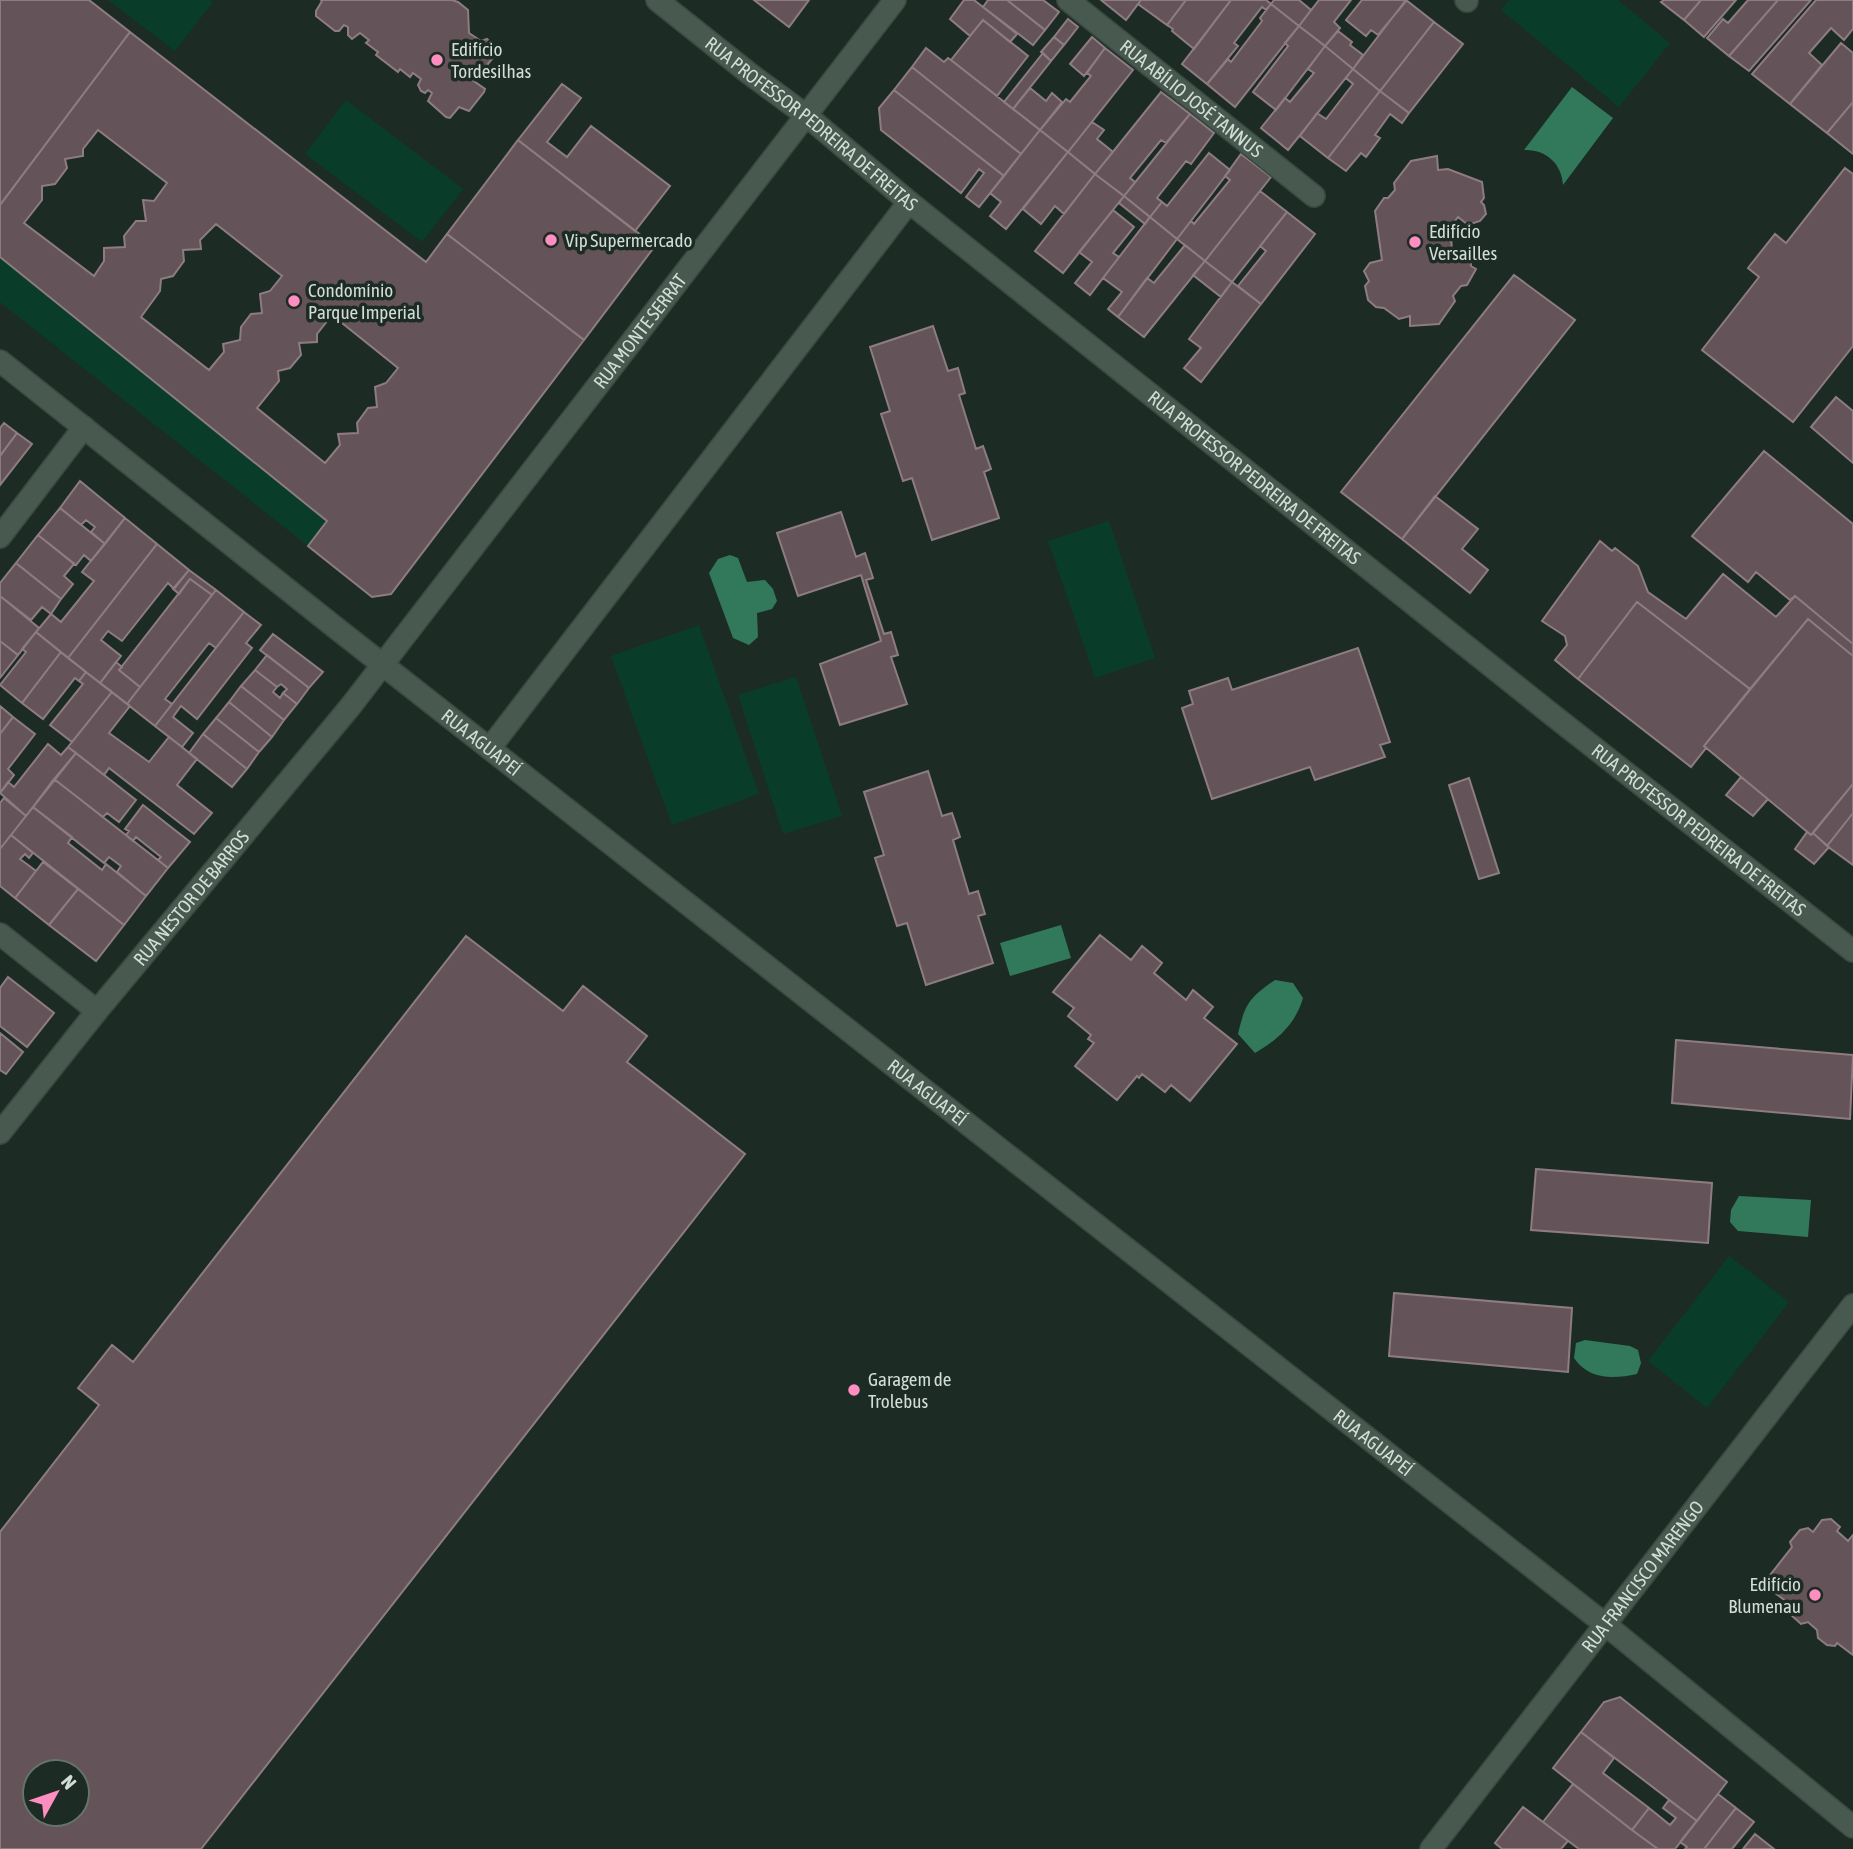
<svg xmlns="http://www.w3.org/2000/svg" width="1853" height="1849" font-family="'Asap Condensed',sans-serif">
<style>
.green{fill:#0a3d29}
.water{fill:#31795a}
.building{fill:#645359;stroke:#8e7c83;stroke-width:2;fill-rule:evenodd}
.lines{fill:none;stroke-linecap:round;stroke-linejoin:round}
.minor-casing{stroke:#3b4842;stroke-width:24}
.minor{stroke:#485950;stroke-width:21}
.poi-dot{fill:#fd8ebf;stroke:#1c2c24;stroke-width:2.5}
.labels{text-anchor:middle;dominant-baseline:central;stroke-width:7;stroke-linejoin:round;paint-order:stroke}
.poi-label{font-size:19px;fill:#d3ddd7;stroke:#1c2c24;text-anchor:start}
.street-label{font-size:19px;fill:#d3ddd7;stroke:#1c2c24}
</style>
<rect width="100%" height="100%" fill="#1c2c24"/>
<path class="green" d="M108,0H210L213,2L175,51Z
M1509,0H1618L1670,43L1619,107L1501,10Z
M346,100L463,189L422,242L305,154Z
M0,257L327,521L308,546L0,302Z
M1109,521L1155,658L1095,678L1048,541Z
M699,625L759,794L672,825L611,656Z
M796,677L842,816L783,834L738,695Z
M1729,1256L1789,1302L1707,1408L1648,1361Z"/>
<path class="water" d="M1572,87L1613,118L1563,185C1562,164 1546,149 1524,150Z
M730,555L738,558L747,582L765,580L773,589L777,601L772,609L757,613L758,637L749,645L733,638L709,573L718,559Z
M1061,925L1071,958L1010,976L1000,943Z
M1275,980L1293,983L1303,998C1296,1023 1278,1040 1255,1053L1238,1034C1245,1004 1249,998 1275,980Z
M1739,1196L1811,1200L1808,1237L1738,1231L1730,1222L1731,1210Z
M1585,1340L1630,1346L1638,1350L1641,1363L1637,1374C1613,1379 1589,1380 1574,1358L1576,1343Z"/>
<path class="building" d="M0,0H89L130,32L0,205Z
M321,0H452L458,2L468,10L469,33L481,41L487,39L496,48L497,53L487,65L491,68V71L483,79L475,74L471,79L485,89L484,92L469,111L459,107L450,118L446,117L428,101L432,93L428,90L425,93L421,91L418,85L421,79L413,73L410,77L400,69L398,72L376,55L378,52L366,43L369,40L360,33L352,39L348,35V27L344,25L339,31H335L316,16V11L322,1Z
M754,0H809L789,27Z
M964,0H974L1017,34L1010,42L983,20L970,36L950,19Z
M988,0H1007L1045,30L1033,45L983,7Z
M1007,0H1043L1059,12L1045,30Z
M1101,0H1141L1126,20Z
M1141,0H1186L1167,25L1138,4Z
M1186,0H1231L1194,49L1172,31L1173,29L1167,25Z
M1231,0H1266L1271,4L1266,10L1262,7L1234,43L1238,46L1207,84L1182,64Z
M1274,0H1299L1311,10L1299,26L1271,4Z
M1319,0H1351L1334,22L1340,28L1325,46L1299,26Z
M1362,0H1407L1378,35L1371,30L1366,36L1346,20Z
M1406,0L1434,22L1380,91L1353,69Z
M1664,0H1701L1684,20L1661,2Z
M1701,0H1736L1704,37L1684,20Z
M1748,0H1778L1729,56L1707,38L1723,19L1728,23Z
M1778,0H1811L1749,71L1729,56Z
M1816,0H1853V29L1844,40L1831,28L1809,53L1822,65L1790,104L1752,74Z
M1271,4L1299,26L1235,107L1207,84L1228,59L1231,62L1262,21L1260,18Z
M1068,19L1078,27L1064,45L1054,37Z
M983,20L1028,56L997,96L951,60Z
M1434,22L1463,44L1409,113L1380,91Z
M1299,26L1325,46L1276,110L1253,92L1288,46L1285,43Z
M1338,31L1352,42L1350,45L1363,55L1353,69L1325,46Z
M130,32L426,262L447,234L584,340L391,594L372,597L308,546L327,521L0,257V205Z
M1054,37L1064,45L1051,61L1041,52Z
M1092,37L1105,48L1084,76L1070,64Z
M1841,43L1853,53V102L1827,133L1790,104Z
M1325,46L1353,69L1288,150L1261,128L1285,98L1290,102L1314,73L1308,69Z
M926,48L944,62L948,58L951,60L1040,130L1021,154L912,67Z
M1105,48L1133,70L1068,152L1040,130L1066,99L1070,102L1091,76L1087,73Z
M1043,53L1051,61L1013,109L1004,102Z
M912,67L1021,154L1004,176L894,90Z
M1353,69L1380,91L1328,158L1300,136L1317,113L1326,119L1353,84L1346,78Z
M562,84L581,98L547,142L567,157L591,126L670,186L635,231L518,140Z
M1030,88L1046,101L1052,93L1062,102L1040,130L1013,109Z
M894,90L1004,176L979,207L966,197L984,173L979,169L961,193L881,130L879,108Z
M1380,91L1409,113L1402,123L1390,114L1375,135L1380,138L1366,157L1361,153L1346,171L1328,158Z
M1161,92L1190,114L1166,143L1161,140L1130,178L1135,182L1124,196L1095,174Z
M1853,102V154L1827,133Z
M1190,114L1214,133L1191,164L1186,161L1157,198L1162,202L1150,217L1124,196Z
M1092,122L1104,130L1097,139L1113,152L1095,174L1068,152Z
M98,130L167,183L154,201L143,200L146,221H136L124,236L125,247L104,248V261L94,276L24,223L42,200V186L55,184L67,168L65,159L83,156V149Z
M1040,130L1068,152L1006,229L990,216L1001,202L990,193Z
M518,140L655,246L584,340L447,234Z
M1068,152L1095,174L1064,214L1055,206L1041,224L1023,209Z
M1209,153L1230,170L1177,239L1150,217L1162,202L1167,206Z
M1241,154L1271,177L1205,261L1177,239L1191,221L1194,224L1230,180L1225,176Z
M1437,156L1438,170L1448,169L1482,182L1484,198L1481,202L1484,205L1486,214L1480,221L1468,225L1458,217L1451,226L1442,227L1451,234L1452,252L1466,250L1470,255L1471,266L1476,269L1467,285L1461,286L1453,296L1455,301L1439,324L1410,326V316L1399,319L1384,308L1376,307L1368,300L1365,286L1369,281L1364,271L1370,263L1382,260L1375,211L1384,198H1388L1395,190L1394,183L1411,161Z
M1845,168L1853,174V346L1793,422L1702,350L1759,277L1748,268L1775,234L1786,243Z
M1095,174L1124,196L1063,273L1035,251Z
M1260,191L1287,212L1232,282L1205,261Z
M1124,196L1150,217L1145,224L1119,203Z
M1113,210L1134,227L1113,253L1119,257L1090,295L1075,283L1092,262L1079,252Z
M1287,212L1315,234L1261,304L1238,286L1266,251L1260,246Z
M1150,217L1177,239L1118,317L1108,309L1122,292L1103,278Z
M216,224L282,276L270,291L260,294L262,313L251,314L241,327L240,340L223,344L224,352L209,370L141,317L160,291L161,279L173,276L184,261L183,250L201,249L200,240Z
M1185,245L1205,261L1144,337L1118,317L1147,278L1154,283Z
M1205,261L1232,282L1221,297L1193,275Z
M1514,275L1575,320L1402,539L1341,492Z
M1232,282L1261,304L1201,382L1184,368L1201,348L1189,339Z
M332,315L398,368L386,383L375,387L377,407L368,408L357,423L358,433L338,434L340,445L325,463L257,408L279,381L278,371L290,368L301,355L299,343L317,342V334Z
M933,326L948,371L958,368L965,393L959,395L976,449L983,446L991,469L984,472L999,518L932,540L912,478L903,481L881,414L890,411L870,347Z
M1836,397L1853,411V463L1811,427Z
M4,423L17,433L0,456V428Z
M17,433L32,444L0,485V456Z
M1764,451L1853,524V644L1795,596L1790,600L1756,572L1748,582L1692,536Z
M80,481L125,518L105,544L91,532L95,527L86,520L81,525L60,508Z
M1435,496L1478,529L1462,549L1488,570L1470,593L1402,539Z
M60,508L105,544L91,561L84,555L76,565L38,535Z
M841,512L856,557L865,553L873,578L866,580L884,634L891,632L898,655L891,657L907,704L840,725L820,664L881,641L861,575L798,596L777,533Z
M125,518L157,544L68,658L36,632L51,614L61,622L94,581L82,572Z
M38,535L74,564L64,576L73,584L61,599L16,563Z
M1600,541L1612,551L1615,548L1638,566L1648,592L1686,619L1723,574L1776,617L1795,596L1853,644V656L1808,619L1750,689L1637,602L1578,679L1555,660L1567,645L1565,636L1542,621Z
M157,544L189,570L174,589L168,583L122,641L108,631L101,640L121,656L100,683L68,658Z
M16,563L61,599L51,614L42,607L31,620L0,596V583Z
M189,570L216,590L212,595L190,579L179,594L173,589Z
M190,579L212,595L140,687L119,670Z
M216,590L244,612L216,648L209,643L165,699L172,704L155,726L127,704Z
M0,596L39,628L18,655L0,641Z
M1637,602L1750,689L1704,746L1706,748L1691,767L1578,679Z
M244,612L261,625L246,643L252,648L197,719L181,706L173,717L193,733L182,747L155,726Z
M1808,619L1853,656V784L1811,835L1704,746Z
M36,632L61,652L22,703L0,685L26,652L22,649Z
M273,634L323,672L309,688L260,650Z
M0,641L18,655L0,678Z
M1358,648L1390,742L1380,745L1385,757L1315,780L1310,767L1212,799L1182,708L1193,704L1189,691L1228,678L1232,690Z
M61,652L86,672L79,681L75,678L43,719L22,703Z
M267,655L309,688L297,704L283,693L287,689L281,684L277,687L255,670Z
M116,662L122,667L119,670L140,687L127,704L100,683Z
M255,670L277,687L273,692L280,698L283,693L297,704L284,720L241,686Z
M86,672L112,692L72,742L50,725L83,684L79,681Z
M241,686L284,720L272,737L229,702Z
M112,692L130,706L109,733L149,762L169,737L197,759L177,785L212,813L194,834L109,768L104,775L68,747Z
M229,702L272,737L259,752L216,718Z
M0,706L13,717L0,734Z
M13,717L35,734L8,769L14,775L0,793V734Z
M216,718L259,752L247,769L203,734Z
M203,734L247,769L232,787L189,753Z
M48,744L61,755L68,747L76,753L26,816L0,793L8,782L14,787Z
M76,753L136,800L119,822L107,813L103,817L54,779Z
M928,771L942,816L952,813L960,837L953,840L969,894L978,891L985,914L978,916L993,963L926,985L907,923L897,926L875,858L884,855L864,792Z
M1741,777L1768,799L1753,816L1726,795Z
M1469,778L1499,873L1479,879L1449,785Z
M54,779L168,868L146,896L117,872L121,866L109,857L104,863L33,807Z
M1853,784V813L1827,846L1813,833Z
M4,798L26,816L0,849V803Z
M143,805L190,842L168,868L158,860L161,857L136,837L133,841L126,835L129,831L125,829Z
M33,807L72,837L68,843L102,870L106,864L146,896L124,925L11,835Z
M1853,813V865L1827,846Z
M1807,832L1811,835L1813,833L1829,847L1814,864L1795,849Z
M11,835L33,853L29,858L25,854L20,859L36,871L15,898L0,886V849Z
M43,862L78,889L49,925L15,898Z
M78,889L124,925L96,961L49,925Z
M1100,935L1131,960L1142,946L1162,963L1154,973L1186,1000L1193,990L1213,1007L1204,1018L1237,1044L1190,1101L1171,1085L1165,1092L1142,1074L1139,1078L1137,1076L1117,1100L1075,1066L1094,1043L1088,1039L1091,1035L1068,1016L1074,1008L1053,992Z
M466,936L563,1011L583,986L647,1036L627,1062L745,1154L201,1849H0V1532L99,1405L78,1388L112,1345L133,1362ZM35,1772H77V1814H35Z
M8,977L54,1013L27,1047L0,1026V988Z
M0,1033L23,1052L6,1074L0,1070Z
M1676,1040L1853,1055L1850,1119L1672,1103Z
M1536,1169L1712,1183L1708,1243L1531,1230Z
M1394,1293L1572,1308L1568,1372L1389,1356Z
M1831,1519L1840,1527L1837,1531L1848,1541L1853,1535V1655L1837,1643L1835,1646L1827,1645L1818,1638L1817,1630L1808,1622L1801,1624L1791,1615L1788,1608L1791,1605L1763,1584L1792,1547L1790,1542L1800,1530L1808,1528L1813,1532L1822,1520Z
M1620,1697L1727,1782L1697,1821L1581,1732L1604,1702Z
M1581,1732L1614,1758L1603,1773L1649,1808L1632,1830L1553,1768Z
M1573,1784L1632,1830L1658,1849H1579L1543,1822Z
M1718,1794L1736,1808L1704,1849H1685L1687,1847L1680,1842Z
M1669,1800L1697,1821L1675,1849H1658L1632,1830L1649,1808L1670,1825L1676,1818L1663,1808Z
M1523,1807L1568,1841L1561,1849H1502L1495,1843Z
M1736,1808L1754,1822L1732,1849H1704Z
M1755,1834L1774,1849H1743Z"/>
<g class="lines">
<defs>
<g id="minor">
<path id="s1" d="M657,0L750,74L807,116L909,202L1555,717L1853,951"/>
<path id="s2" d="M1068,0L1314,196"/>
<path d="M1466,0L1467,1"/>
<path id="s3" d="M0,361L336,628L1606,1625L1853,1827"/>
<path d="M0,537L84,427"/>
<path d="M490,748L909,202"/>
<path d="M0,934L97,1011"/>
<path id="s4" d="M0,1133L97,1011L350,707L895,0"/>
<path id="s5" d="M1431,1849L1853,1305"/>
</g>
</defs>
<use href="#minor" class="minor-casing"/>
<use href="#minor" class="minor"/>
</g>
<g class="poi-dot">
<circle cx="437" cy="60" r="7"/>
<circle cx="551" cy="240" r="7"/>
<circle cx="1415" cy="242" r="7"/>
<circle cx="294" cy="301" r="7"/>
<circle cx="854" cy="1390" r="7"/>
<circle cx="1815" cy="1595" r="7"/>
</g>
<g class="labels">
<g class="poi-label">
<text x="451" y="49">Edifício<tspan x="451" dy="22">Tordesilhas</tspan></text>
<text x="1429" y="231">Edifício<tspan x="1429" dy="22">Versailles</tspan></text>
<text x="565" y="240">Vip Supermercado</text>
<text x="308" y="290">Condomínio<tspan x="308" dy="22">Parque Imperial</tspan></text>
<text x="868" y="1379">Garagem de<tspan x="868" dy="22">Trolebus</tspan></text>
<text x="1801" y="1584" text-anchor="end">Edifício<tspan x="1801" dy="22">Blumenau</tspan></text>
</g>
<g class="street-label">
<text stroke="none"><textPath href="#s2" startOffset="158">RUA ABÍLIO JOSÉ TANNUS</textPath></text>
<text stroke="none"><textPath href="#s1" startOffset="198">RUA PROFESSOR PEDREIRA DE FREITAS</textPath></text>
<text stroke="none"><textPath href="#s4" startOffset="1026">RUA MONTE SERRAT</textPath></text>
<text stroke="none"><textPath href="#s1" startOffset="765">RUA PROFESSOR PEDREIRA DE FREITAS</textPath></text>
<text stroke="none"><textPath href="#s3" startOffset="614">RUA AGUAPEÍ</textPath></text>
<text stroke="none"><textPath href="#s1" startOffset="1332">RUA PROFESSOR PEDREIRA DE FREITAS</textPath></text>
<text stroke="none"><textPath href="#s4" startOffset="303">RUA NESTOR DE BARROS</textPath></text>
<text stroke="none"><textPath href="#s3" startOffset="1181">RUA AGUAPEÍ</textPath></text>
<text stroke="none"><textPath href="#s3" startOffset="1748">RUA AGUAPEÍ</textPath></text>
<text stroke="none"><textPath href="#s5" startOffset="345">RUA FRANCISCO MARENGO</textPath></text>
</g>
</g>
<g transform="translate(56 1793) rotate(50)"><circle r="33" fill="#1c2c24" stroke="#65736c" stroke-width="2"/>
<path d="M0-5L12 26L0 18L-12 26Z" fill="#fd8ebf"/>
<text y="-10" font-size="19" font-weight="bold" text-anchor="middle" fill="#d3ddd7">N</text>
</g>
</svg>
